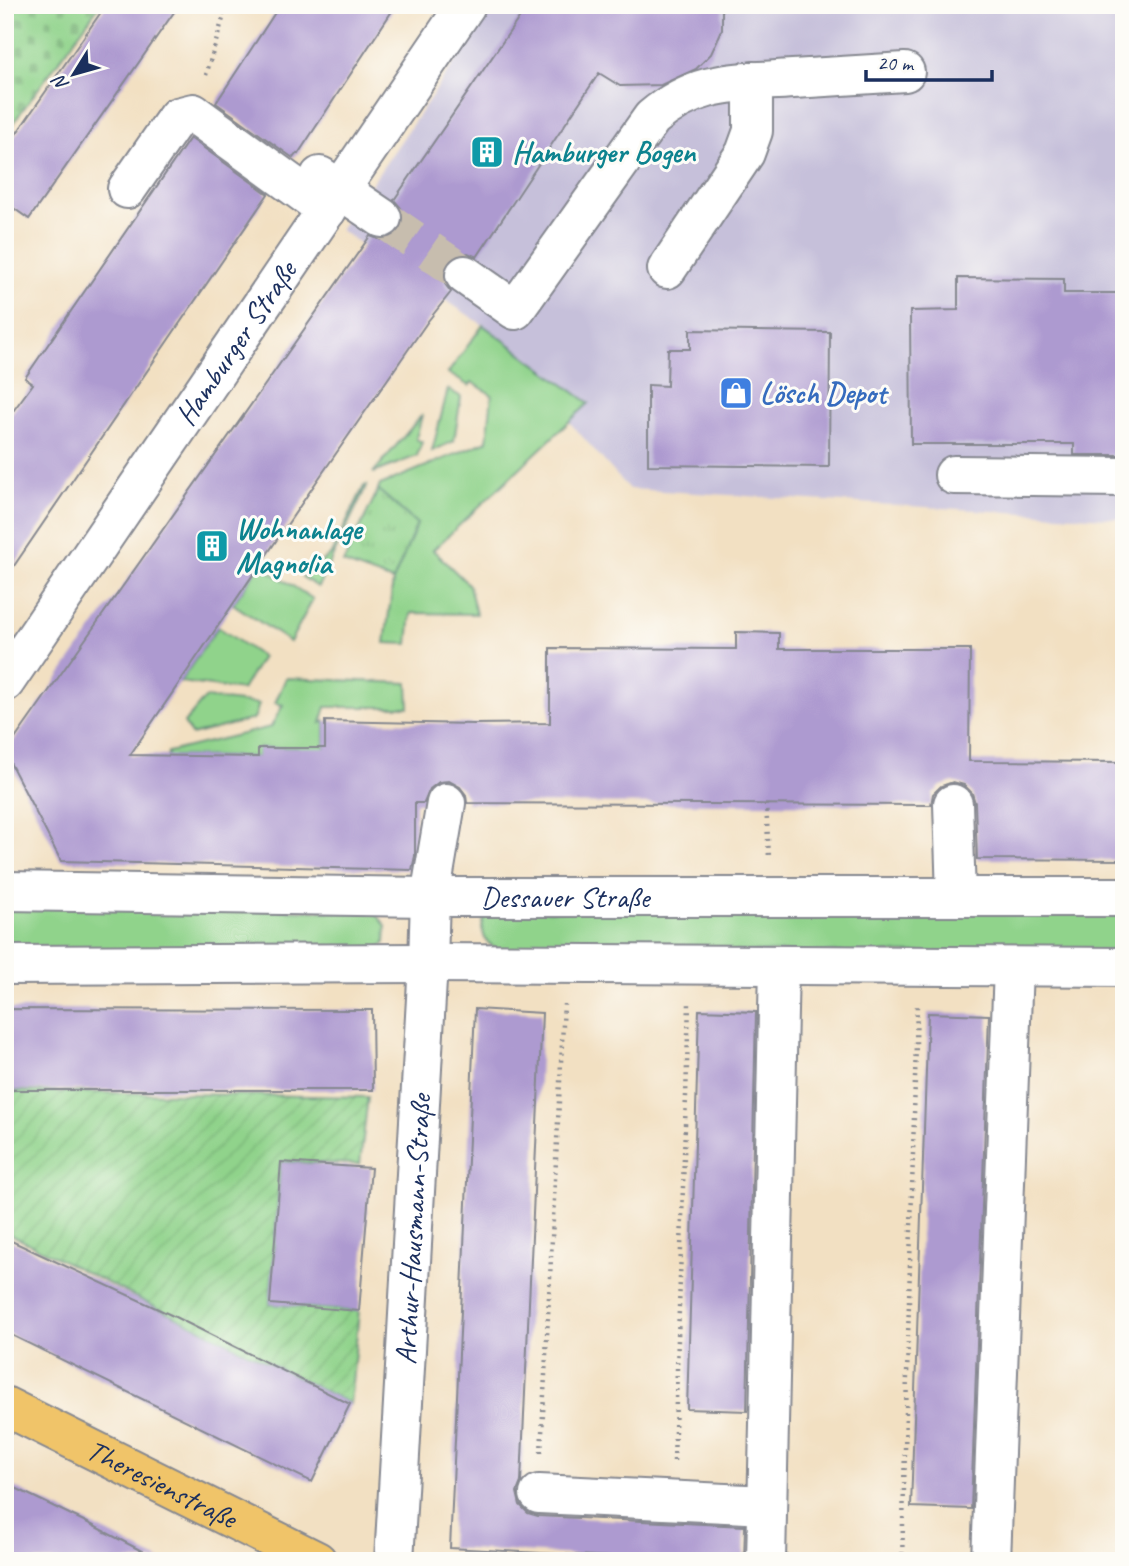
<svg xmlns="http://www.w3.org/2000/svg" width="1129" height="1566" font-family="Caveat,sans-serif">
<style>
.industrial{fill:#c6c0da}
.grass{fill:#90d38b;stroke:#568174;stroke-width:2}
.cemetery{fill:url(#cemetery-stones);stroke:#568174;stroke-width:2}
.park{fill:url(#park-tufts);stroke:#568174;stroke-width:2}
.garden{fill:url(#garden-furrows);stroke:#568174;stroke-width:2}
.building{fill:#ad9ad0}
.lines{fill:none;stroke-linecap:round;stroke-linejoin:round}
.minor-tunnel{stroke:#c7bdae;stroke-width:38;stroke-dasharray:38 19;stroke-linecap:butt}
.minor-casing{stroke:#868890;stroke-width:42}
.major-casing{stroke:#868890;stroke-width:42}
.path{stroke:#868890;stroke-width:4.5;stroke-dasharray:2 5;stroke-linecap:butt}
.minor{stroke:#fff;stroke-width:38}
.major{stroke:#f0c469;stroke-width:38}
.labels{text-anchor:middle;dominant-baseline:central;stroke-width:6;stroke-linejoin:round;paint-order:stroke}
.culture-label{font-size:30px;font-weight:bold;fill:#0d838f;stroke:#fdfcf7;text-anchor:start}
.street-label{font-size:30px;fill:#1b2f5e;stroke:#fdfcf7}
.shop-label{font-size:30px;font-weight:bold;fill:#366cbe;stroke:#fdfcf7;text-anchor:start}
</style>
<defs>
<pattern id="cemetery-stones" width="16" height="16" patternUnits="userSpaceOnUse" patternTransform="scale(1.75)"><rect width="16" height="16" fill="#90d38b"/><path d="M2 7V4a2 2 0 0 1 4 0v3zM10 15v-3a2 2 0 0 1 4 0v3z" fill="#7cb57a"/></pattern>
<pattern id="park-tufts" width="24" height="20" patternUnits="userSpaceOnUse" patternTransform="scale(1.75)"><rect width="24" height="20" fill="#90d38b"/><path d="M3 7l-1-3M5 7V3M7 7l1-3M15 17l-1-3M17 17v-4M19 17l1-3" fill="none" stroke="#7cb57a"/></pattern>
<pattern id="garden-furrows" width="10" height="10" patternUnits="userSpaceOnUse" patternTransform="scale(1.75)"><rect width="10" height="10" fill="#90d38b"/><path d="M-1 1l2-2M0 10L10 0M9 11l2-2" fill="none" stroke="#7cb57a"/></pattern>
</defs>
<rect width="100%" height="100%" fill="#fdfcf7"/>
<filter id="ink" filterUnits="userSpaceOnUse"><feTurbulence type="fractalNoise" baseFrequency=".0143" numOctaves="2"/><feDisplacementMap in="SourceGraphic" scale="14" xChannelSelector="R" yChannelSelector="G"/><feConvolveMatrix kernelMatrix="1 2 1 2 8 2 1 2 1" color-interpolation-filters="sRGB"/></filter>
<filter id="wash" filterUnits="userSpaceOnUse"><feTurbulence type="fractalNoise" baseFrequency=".00686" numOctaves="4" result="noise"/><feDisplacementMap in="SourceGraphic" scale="28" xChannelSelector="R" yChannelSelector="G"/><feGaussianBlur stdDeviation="1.57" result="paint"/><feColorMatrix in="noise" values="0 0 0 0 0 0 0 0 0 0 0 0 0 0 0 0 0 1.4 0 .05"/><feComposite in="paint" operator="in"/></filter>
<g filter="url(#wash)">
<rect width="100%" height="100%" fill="#f2e0c2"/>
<path class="industrial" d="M494,5H1124V519L629,489L483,325L340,230Z"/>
<path class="grass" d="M483,325L589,403L433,550L469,585L476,614L411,613L408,644L385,643L393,581L417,524L378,490L380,485L487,441L492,395L472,382L469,386L448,373Z
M448,389L461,397L454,441L432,451Z
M422,415L416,439L422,442L417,456L373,473Z
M367,485L318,587L302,577L331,554L364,486Z
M260,565L313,599L290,642L233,604Z
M218,627L262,657L242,690L180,682Z
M286,678L408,683L409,707H326L321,723L325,721V757L296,748H259L258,757L175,756L165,770L168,752L271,727L283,705L275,703Z
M205,698L259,704L254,719L191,735L184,723Z
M5,904L375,912L386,926L385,943L376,951L5,956Z
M1124,908V954L499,951C482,941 477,928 488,911Z"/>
<path class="cemetery" d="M5,5H100L5,134Z"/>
<path class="park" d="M378,490L417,524L393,581L343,563Z"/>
<path class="garden" d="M5,1091L368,1097L360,1164L281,1162L270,1304L359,1311L350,1404L5,1232Z"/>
<g id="blocks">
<path class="building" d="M106,5H179L29,219L5,202V150Z
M280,5H396L298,154L297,153L293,158L216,103Z
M528,5H722V30L711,54L696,69L661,85L620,86L599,73L477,257L468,253L456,255L447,263L443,274L445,284L451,292L428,321L319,478L130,755L258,757V748H325V721L474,724L550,723V648L736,649V632L779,633V649H970L969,761L1124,762V860L977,859L975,803L972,793L964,785L953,782L941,786L933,794L931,805L467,803L466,795L460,787L449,781L439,782L430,789L424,803H415V856L412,870L61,861L5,753L370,236L381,240L392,237L400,231L404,219L401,208L394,200Z
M190,138L268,194L5,579V422L33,384L25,378Z
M958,278L1064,279V293H1124V455H1074V444H911L910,311L958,310Z
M690,330L830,332L829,467L648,465V385L667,386L668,349H690Z
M5,1009L372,1010L373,1090H5Z
M475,1009L542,1013L521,1482L517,1492L520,1505L528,1513L538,1516L745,1526L744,1561H684L450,1548Z
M699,1010L756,1012L747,1411L687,1409Z
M928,1013L989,1015L971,1509L911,1507Z
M281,1162L371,1168L359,1311L270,1304Z
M5,1238L171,1315L350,1404L312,1482L5,1332Z
M5,1483L90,1524L161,1561H5Z"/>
</g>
</g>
<g filter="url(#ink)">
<use href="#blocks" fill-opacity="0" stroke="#868890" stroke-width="2"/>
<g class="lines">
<path class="minor-tunnel" d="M382,218L465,275"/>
<defs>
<g id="minor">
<path d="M320,176L382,218"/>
<path d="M127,189L177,117L193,113L327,210"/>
<path d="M667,269L745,153L753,131V81"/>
<path d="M465,275L515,310L652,118C698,79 736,83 793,79C830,77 868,74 905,72"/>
<path d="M954,475L1124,477"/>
<path id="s1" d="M5,682L466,5"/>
<path d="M953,804L956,897"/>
<path id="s2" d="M5,891L430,897H1124"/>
<path d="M5,965L428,963L1124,967"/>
<path d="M539,1494L767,1505"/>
<path id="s3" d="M394,1561L428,963L430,897L446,803"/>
<path d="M766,1561L779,965"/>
<path d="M991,1561L1013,967"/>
</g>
<g id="major">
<path id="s4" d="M5,1406L317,1561"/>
</g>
</defs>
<use href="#minor" class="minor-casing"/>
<use href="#major" class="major-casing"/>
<path class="path" d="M206,75L227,5
M766,804L769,857
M1121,1007L1124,1456
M541,1453L564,1004
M674,1461L689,1004
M902,1561L917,1005"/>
<use href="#minor" class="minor"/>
<use href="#major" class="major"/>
</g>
</g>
<defs>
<symbol id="building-square" viewBox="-11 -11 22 22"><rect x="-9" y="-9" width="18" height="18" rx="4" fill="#0f9aa8" stroke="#fdfcf7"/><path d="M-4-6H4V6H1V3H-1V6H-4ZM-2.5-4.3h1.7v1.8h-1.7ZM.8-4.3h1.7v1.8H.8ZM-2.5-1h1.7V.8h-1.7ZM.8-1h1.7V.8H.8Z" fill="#fff"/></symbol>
<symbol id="shop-square" viewBox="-11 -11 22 22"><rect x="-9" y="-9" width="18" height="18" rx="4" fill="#3f7fe0" stroke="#fdfcf7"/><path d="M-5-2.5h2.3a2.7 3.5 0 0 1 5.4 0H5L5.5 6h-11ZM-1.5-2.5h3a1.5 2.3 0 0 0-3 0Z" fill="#fff"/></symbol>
</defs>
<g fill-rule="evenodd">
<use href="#building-square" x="468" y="133" width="38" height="38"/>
<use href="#shop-square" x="717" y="374" width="38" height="38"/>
<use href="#building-square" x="193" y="527" width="38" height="38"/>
</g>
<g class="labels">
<g class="culture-label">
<text x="512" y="152">Hamburger Bogen</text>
<text x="236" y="529">Wohnanlage<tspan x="236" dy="34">Magnolia</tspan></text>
</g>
<g class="street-label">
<text stroke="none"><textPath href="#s1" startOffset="410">Hamburger Straße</textPath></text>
<text stroke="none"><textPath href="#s2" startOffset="560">Dessauer Straße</textPath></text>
<text stroke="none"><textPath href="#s3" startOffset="332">Arthur-Hausmann-Straße</textPath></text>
<text stroke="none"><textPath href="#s4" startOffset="175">Theresienstraße</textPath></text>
</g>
<g class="shop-label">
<text x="760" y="393">Lösch Depot</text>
</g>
</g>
<rect width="1129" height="1566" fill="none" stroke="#fdfcf7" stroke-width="28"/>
<g transform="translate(74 74) rotate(233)" stroke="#fdfcf7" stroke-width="5" paint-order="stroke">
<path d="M0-5L12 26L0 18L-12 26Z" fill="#1b2f5e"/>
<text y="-10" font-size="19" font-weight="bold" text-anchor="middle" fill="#1b2f5e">N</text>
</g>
<path d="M866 70v10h126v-10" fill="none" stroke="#1b2f5e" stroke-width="3.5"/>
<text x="877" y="70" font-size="21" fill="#1b2f5e" stroke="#fdfcf7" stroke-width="5" paint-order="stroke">20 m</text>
</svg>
